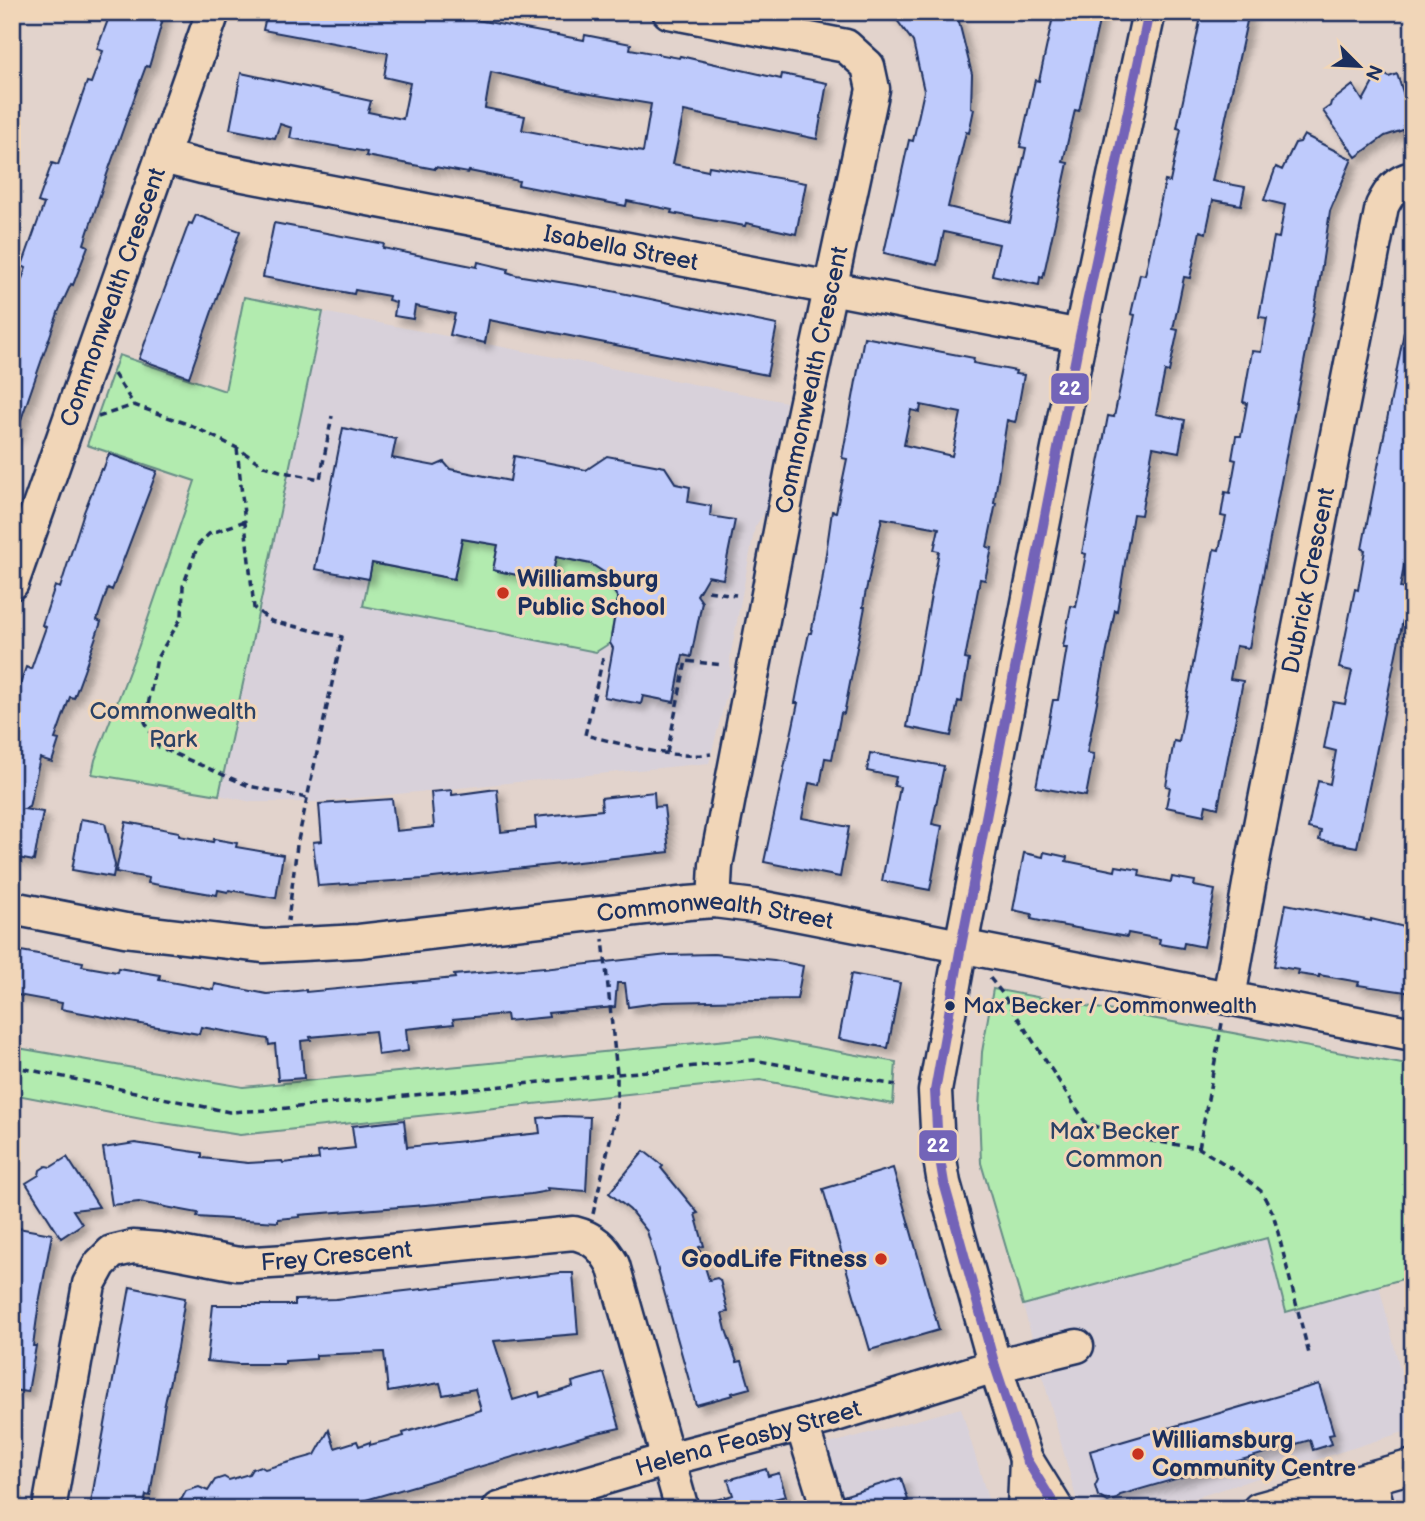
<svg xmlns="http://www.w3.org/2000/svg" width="1425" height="1521" font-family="'Balsamiq Sans',sans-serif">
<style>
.built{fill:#d8d1da}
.green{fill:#b2ebaf;stroke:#668d86;stroke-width:2}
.building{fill:#bfcbfc;stroke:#1b2f5e;stroke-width:2;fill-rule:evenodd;filter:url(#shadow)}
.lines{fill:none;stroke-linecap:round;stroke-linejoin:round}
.minor-casing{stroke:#1b2f5e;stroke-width:37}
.path{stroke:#1b2f5e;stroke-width:3.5;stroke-dasharray:7 5;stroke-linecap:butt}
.minor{stroke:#f1d6b8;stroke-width:32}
.bus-1-casing{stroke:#f1d6b8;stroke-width:16}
.bus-1{stroke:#7364b8;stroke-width:10}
.poi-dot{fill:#c8321e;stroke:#f1d6b8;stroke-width:2.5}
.bus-dot{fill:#1b2f5e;stroke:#f1d6b8;stroke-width:2.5}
.labels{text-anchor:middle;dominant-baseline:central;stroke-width:6;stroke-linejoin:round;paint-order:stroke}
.bus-label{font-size:22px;fill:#1b2f5e;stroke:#f1d6b8;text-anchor:start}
.street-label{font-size:24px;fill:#1b2f5e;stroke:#f1d6b8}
.poi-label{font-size:24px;font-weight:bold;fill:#1b2f5e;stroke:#f1d6b8;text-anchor:start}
.park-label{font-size:24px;fill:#2a4266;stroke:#f1d6b8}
.line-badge{stroke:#f1d6b8;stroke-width:2.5}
.badge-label{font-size:19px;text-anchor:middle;font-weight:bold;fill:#fff}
</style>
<defs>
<filter id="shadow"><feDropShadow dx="6" dy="6" stdDeviation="3.5" flood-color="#0004"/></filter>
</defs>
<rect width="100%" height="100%" fill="#e2d3cc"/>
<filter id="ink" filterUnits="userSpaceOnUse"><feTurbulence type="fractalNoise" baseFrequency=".0143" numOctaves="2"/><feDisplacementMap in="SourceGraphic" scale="14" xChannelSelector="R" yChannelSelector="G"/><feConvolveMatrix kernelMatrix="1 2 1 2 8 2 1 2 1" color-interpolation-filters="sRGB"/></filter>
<g filter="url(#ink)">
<path class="built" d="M323,312L786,402L766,510L755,527L730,658L731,678L709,763L317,802H252L219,795Z
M1267,1238L1286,1312L1379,1285L1413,1421V1429L1160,1509L1079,1508L1023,1305Z
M961,1408L991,1509H815L799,1452Z
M1413,1478V1509H1309Z"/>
<path class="green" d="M244,297L323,312L219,795L92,774L95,760L138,648L195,481L87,445L119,355L225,391Z
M462,539L498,545L493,570L551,582L556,557L606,567L604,577L632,595L614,619L610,643L596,652L363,606L372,563L454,579Z
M993,989L1413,1066V1276L1286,1312L1267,1238L1023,1305L981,1163L979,1109L982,1052Z
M758,1037L896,1062L893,1104L760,1080L240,1135L157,1122L12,1094V1047L243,1087Z"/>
<path class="building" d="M111,12H165L149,67L146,66L136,93L105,180L84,244L88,246L73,285L71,284L59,310L15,437H12V306L26,268L22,266L44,204L38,202L52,163L58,165L87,82L91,83L103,51L97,49Z
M267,12H450V15L584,40L585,35L631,44L630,49L679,58L680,56L781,79L782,74L827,83L817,139L684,111L673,164L708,171L709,166L806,183L796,234L746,223L745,226L671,213L672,210L627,201L626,206L518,185L519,181L469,171L468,173L435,167V169L366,156L367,152L290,138L292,128L280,124L275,138L230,129L241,73L371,101L368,112L403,119L410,83L384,77L388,53L263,30ZM491,72L578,92L651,104L643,152L522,130L525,116L485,108Z
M891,12H954L958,18L972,74L971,108L974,109L969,133L966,132L948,207L1010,222L1026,148L1020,147L1035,80L1039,81L1054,12H1101L1079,111L1075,110L1063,162L1068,163L1043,278L1040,277L1039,285L992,275L999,244L944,232L937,265L884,253L909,140L913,141L924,91L913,42Z
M1202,12H1249L1212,181L1245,187L1241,205L1213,200L1206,233L1200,231L1190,278L1184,277L1173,329L1178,330L1169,372L1165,371L1156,414L1185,420L1179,452L1153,447L1141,515L1133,514L1117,611L1115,610L1087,753L1094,754L1086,796L1036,787L1053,700H1058L1067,647H1063L1071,606L1076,607L1086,554L1082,553L1108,416L1114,417L1135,315L1131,314L1140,274L1145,275L1165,181L1170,182L1181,129L1177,128Z
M1384,74L1389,77L1397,74L1412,120L1404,122L1406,129L1385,136L1356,157L1323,111L1330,106L1331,102L1353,85L1363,101L1376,77Z
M1304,135L1352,159L1330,211L1319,285L1249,648L1236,646L1230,679L1243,681L1218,808L1206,805L1204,815L1166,807L1170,787L1166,786L1174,741L1179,742L1214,549L1219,550L1226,517L1221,516L1225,492L1230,493L1236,460L1232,459L1236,436H1241L1247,403L1243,402L1252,351L1261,352L1267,318L1259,317L1274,237L1279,238L1285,205L1264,200L1276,167L1282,170L1295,143L1300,142Z
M196,215L240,231L189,377L139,359L189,223L192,224Z
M274,223L384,244L383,248L477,267L478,262L508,269L507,272L516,275L602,289L777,325L767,375L489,320L485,343L450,335L455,314L415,306L413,319L394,316L396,302L388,300L389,296L355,290L354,294L263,277Z
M1404,332L1413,333V540L1409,539L1400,588L1409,590L1357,847L1319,840L1321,831L1308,828L1318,781L1330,784L1336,751L1324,748L1333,702L1345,704L1352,671L1339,668L1355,589L1358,590L1365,550L1362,549Z
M864,337L974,358L973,363L1016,371L1015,374L1024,375L1016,419L1015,422L1007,420L994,503H996L987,547L992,548L985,580L980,579L965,659L969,660L964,688L962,702L958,701L951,736L907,727L939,551L934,550L939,528L882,518L865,595L863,607H865L844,714L841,713L832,759L825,758L820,785L809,783L802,818L849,827L840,877L764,862L798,703H795L803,661L809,633H811L822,582L832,511L836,512L847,459L842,458ZM921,405L961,413L952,456L904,445L911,410L920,412Z
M343,428L396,439L392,458L435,466L444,462L450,469L510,481L514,456L586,470L607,456L665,467L676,484L690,487L688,502L711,506L710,516L735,520L723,579L708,576L697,595L702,602L691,657L683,655L674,702L643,696L641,704L604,697L613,648L610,643L618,598L604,577L605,573L591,564L556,557L551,582L493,570L498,545L462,539L454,579L372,563L369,579L315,569Z
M109,454L157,471L112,590L108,588L97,620L101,622L84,671L74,698L70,697L55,739L59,740L52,762L40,758L29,807L24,809L43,812L34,861L12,857V707L26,667L31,669L46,627L42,625L55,586L60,588L84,512L101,469L103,470Z
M870,753L944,766L932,824L942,826L930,890L882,881L900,787L894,786L896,777L867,771Z
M497,789L501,832L536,828L535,817L602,810L601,798L654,792L655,807L664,806L669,852L424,879L318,886L313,842L322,841L319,804L392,799L396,831L434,827L431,792L452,790V795Z
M81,819L105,823L115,865L113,877L72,870Z
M126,822L179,832V836L213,842L214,839L237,843L236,847L283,855L276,898L229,890L228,892L218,890L217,895L148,883L149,878L116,872Z
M1044,852L1067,857L1066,861L1115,871L1116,866L1140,870L1139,876L1171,882L1172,877L1195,881L1194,886L1215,890L1204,947L1184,943L1183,948L1159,944L1160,939L1128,933L1127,937L1054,924L1031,919L1032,914L1013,910L1024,853L1043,857Z
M1286,904L1371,921V919L1413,929V993L1358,985L1359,982L1319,975V977L1298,974L1299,970L1274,966Z
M21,951L83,962L82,966L117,972L118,968L160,975L159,980L214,990L215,984L267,994L306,990V992L455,978L454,975L544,967V969L668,955L714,954L774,960L803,966L797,999L663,1002L628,1007L625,983H617L615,1007L548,1013L549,1017L507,1021L506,1014L453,1019L454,1024L406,1029L408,1051L378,1055L375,1031L310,1037L311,1040L301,1041L304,1078L278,1080L275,1044L269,1045L268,1039L201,1027L199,1034L152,1026L61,1009L62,1003L12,994V954L20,955Z
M851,974L900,983L888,1048L839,1039Z
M563,1116L590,1117L586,1191L547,1188L548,1191L531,1194L438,1204L299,1215L300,1217L278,1219V1222L197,1217L198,1213L139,1202L112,1205L103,1148L135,1143L202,1153V1158L248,1163L282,1161L283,1163L319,1159L318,1152L355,1148L352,1126L404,1120L407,1147L540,1133L538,1118Z
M644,1151L663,1166L661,1168L698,1213L695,1214L704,1246L699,1247L709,1280L717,1278L720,1280L728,1312L722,1313L726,1330L737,1362L742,1361L750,1388L732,1393L733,1395L696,1405L647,1231L630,1210L609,1193Z
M67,1157L99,1207L73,1210L82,1224L61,1238L26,1183L39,1175L40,1170L46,1166L51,1167Z
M893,1168L939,1330L870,1350L823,1189Z
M18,1228L52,1234L39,1303L33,1346H36L28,1392L12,1390V1231H17Z
M560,1273H573L578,1334L494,1341L513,1400L539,1392L540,1397L573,1387L572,1382L604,1373L620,1428L588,1435L335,1509H176L186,1491L199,1487L208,1491L215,1480L224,1477L229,1480L249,1474L252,1469L260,1466L265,1469L315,1455L329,1430L335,1448L357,1441L359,1446L370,1442V1445L404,1436L403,1433L481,1410L475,1389L443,1395L440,1383L388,1392L384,1352L316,1355V1359L285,1361V1364H238L207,1361L213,1305H295V1300L336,1299Z
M130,1287L185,1298L177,1348L164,1408L150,1496L146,1495L143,1509H92L93,1504L91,1503L96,1474Z
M1319,1384L1334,1434L1329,1435L1332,1444L1313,1450L1310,1440L1120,1495L1117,1499L1108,1502L1098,1496L1095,1486L1098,1480L1090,1451Z
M766,1469L768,1476L779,1473L786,1496L774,1499L777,1509H703L702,1504L733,1495L728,1480Z
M901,1478L908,1500L905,1501L907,1509H846L843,1496Z"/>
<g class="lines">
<defs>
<g id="minor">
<path d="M669,12L846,46L868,66L873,89L796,448L716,865L714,901"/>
<path id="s1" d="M163,157L202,167L1080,336"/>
<path id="s2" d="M12,583L213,12"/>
<path id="s3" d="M12,908L125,930L264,946L359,941L688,903L714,901L754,906L1413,1034"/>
<path id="s4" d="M1229,998L1254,856L1382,206C1389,192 1396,181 1413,178"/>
<path d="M802,1425L828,1509"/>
<path d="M1370,1478L1378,1509"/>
<path id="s5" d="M49,1509L89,1284L100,1264L112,1252L133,1247L159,1249L238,1264L287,1261L574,1233C594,1238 603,1247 613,1265L682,1509"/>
<path id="s6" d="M499,1509L669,1459L829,1417L995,1366L1077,1346"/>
<path d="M1024,1509L1026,1459"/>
<path d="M1057,1509L1026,1459L995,1366L944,1183L938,1147L935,1091L961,946L1080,336L1149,12"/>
<path d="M1259,1509L1413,1466"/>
</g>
</defs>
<use href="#minor" class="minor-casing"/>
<path class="path" d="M114,374L134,405L190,425L237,448L264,466L283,472L320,479L332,416
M98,417L134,405
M237,448L254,608L271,621L342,637L297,845L288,921
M245,521L209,534L198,545L183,586L182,617L157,658L145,722L159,747L249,786L307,798
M708,591L736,595
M603,658L585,735C625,744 669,760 711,754
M667,753L686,661L723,665
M990,978L1002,993L1086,1123L1125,1137L1199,1148L1239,1173L1261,1191L1273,1213L1309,1354
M12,1066L229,1112L269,1110L754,1060L896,1085
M1199,1148L1222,1023
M593,1214L617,1110V1073L603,939"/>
<use href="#minor" class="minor"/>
<defs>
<path id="bus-1" d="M1057,1509L1026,1459L995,1366L944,1183L938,1147L935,1091L961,946L1080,336L1149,12"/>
</defs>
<use href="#bus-1" class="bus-1-casing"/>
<use href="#bus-1" class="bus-1"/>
</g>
</g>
<g class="poi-dot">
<circle cx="503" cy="593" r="7"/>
<circle cx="881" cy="1259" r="7"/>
<circle cx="1138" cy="1454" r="7"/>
</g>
<circle class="bus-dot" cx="950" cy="1006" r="6"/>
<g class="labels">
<g class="bus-label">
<text x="963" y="1006">Max Becker / Commonwealth</text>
</g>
<g class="street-label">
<text stroke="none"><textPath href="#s1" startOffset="467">Isabella Street</textPath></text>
<text stroke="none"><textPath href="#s2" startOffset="303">Commonwealth Crescent</textPath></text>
<text transform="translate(812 380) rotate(-78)">Commonwealth Crescent</text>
<text stroke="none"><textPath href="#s4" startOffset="425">Dubrick Crescent</textPath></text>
<text stroke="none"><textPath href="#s3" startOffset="709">Commonwealth Street</textPath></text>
<text stroke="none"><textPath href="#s5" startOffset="495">Frey Crescent</textPath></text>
<text stroke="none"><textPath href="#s6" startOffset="259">Helena Feasby Street</textPath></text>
</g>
<g class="poi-label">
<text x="517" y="579">Williamsburg<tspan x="517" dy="28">Public School</tspan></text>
<text x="867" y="1259" text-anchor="end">GoodLife Fitness</text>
<text x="1152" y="1440">Williamsburg<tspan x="1152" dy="28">Community Centre</tspan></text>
</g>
<g class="park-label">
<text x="173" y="711">Commonwealth<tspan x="173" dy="28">Park</tspan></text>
<text x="1114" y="1131">Max Becker<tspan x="1114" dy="28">Common</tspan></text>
</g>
</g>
<g class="line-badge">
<rect x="1050" y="372" width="40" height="33" rx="7" fill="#7364b8"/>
<rect x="918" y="1129" width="40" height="33" rx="7" fill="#7364b8"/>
</g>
<g class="badge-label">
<text x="1070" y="395">22</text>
<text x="938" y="1152">22</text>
</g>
<rect width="1425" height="1521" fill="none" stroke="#f1d6b8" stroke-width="42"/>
<rect x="21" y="21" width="1383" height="1479" fill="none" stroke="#1b2f5e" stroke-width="2.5" filter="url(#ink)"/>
<g transform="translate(1359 66) rotate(114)" stroke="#f1d6b8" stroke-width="5" paint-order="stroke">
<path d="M0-5L12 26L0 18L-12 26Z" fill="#1b2f5e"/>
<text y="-10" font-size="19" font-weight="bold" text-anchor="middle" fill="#1b2f5e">N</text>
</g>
</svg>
